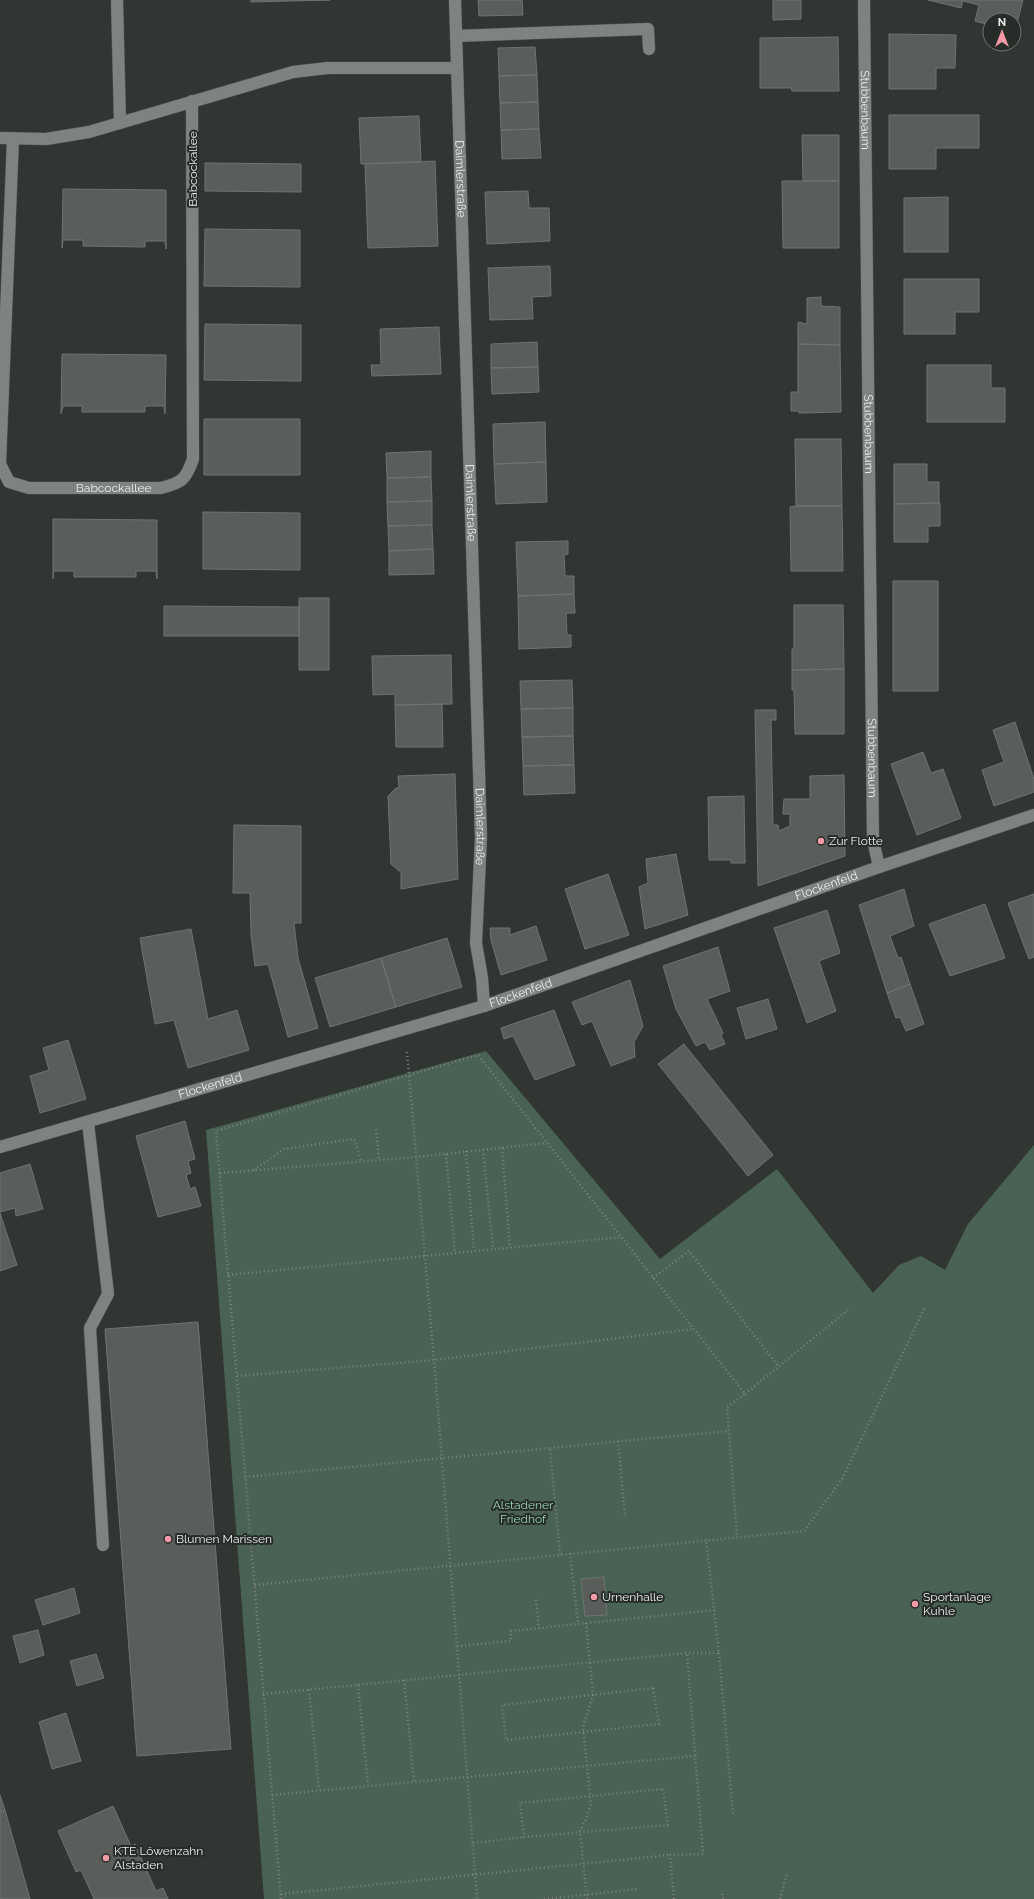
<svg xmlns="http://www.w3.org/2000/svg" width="1034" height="1899" font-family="Raleway,sans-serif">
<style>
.green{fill:#4a6255}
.building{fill:#595e5b;stroke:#6f7471}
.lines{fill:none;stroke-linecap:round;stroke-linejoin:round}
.service-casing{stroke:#4f5351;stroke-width:13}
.minor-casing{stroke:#4f5351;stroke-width:13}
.path{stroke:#7e8280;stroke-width:2.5;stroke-dasharray:1 3;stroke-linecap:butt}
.service{stroke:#7d8380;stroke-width:12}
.minor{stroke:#7d8380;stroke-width:12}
.poi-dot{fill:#f49aa6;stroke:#272c29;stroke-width:1.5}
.labels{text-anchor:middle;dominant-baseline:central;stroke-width:4;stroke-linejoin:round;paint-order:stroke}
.street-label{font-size:12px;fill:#e8ebea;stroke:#272c29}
.poi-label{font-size:12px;fill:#e8ebea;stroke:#272c29;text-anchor:start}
.park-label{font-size:12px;fill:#93d4b2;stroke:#272c29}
</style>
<rect width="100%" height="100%" fill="#313633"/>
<path class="green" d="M486,1051L660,1259L777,1169L873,1293L899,1265L921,1256L945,1270L968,1224L1034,1145V1899H264L206,1130Z"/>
<path class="building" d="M251,0H330L251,2Z
M478,0H522L523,15L479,16Z
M773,0H801V19L773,20Z
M928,0H963L961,8Z
M963,0H1023L1015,31L1014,20H990V25L975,21L979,5L963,1Z
M889,34L956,35L955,68H936V89H889Z
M838,37L839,91H792L791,88H760V38Z
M535,47L537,75L499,76L498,48Z
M537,75L538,102L500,103L499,76Z
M538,102L539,129L501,130L500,103Z
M889,115H979V148H936V169H889Z
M419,116L421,162L361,164L359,118Z
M539,129L541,158L502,159L501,130Z
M802,135H839V181H803Z
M435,161L438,246L368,248L365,164Z
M205,163L301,164V192L205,191Z
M782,181H839V248H783Z
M63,189L166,190V249L165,241H145V247L83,246V240H63L62,248Z
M528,191L529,208H549L550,241L487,244L485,192Z
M948,197V252H904V198Z
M205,229L300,230V287L204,286Z
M550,266L551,296L532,297L533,319L490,320L488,268Z
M904,279H979V312H955V334H904Z
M821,297V306L840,307V345L798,344V322L807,324V298Z
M205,324L301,325V381L204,380Z
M439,327L441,374L372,376L371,365H381L380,329Z
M537,342L538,367L491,368V344Z
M798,344L840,345L841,412L799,413V411H791V392H798Z
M62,354L166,355L165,414L164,406H145V412H82V406H63L61,414Z
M927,365H991V388H1005V422H927Z
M538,367L539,392L492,394L491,368Z
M204,419H300V475H204Z
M545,422L546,462L494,464L493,424Z
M795,439H841L842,506H796Z
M431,451V477L387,478L386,453Z
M546,462L547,502L496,504L494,464Z
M894,464H927V482H939V503L894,504Z
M431,477L432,501L387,502V478Z
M432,501V525L388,526L387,502Z
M940,503V526H928V542H894V504Z
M796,506H842L843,571H791L790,507Z
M203,512L300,513V570L203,569Z
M53,519L157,520V579L156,571H136V577H74V571H54L53,579Z
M432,525L433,549L389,551L388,526Z
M568,541V554L564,555L565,576H574V594L518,596L516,542Z
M433,549L434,574L389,575V551Z
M893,581H938V691H893Z
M574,594L575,613H566L567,635H571V647L519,649L518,596Z
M299,598H329V670H299Z
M794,605H843L844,669L792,670V649H794Z
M164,606L299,607V636H164Z
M451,655L452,704L395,705V694L373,695L372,656Z
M844,669V734H795L794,690H792V670Z
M572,680L573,708L521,709L520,681Z
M442,704L443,747H396L395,705Z
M573,708V736L522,737L521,709Z
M755,710H776V720H771L773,825H778L779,831L790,826V814H783L784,799H810V776L844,775L845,856L758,886Z
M1015,722L1034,779V792L994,806L982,770L1004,762L993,730Z
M573,736L574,765L523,766L522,737Z
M923,752L931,773L943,769L961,818L917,835L891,764Z
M574,765L575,793L524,795L523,766Z
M455,774L458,879L401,889V871H399L391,864L388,796L396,788H399L398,776Z
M744,796L745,863H731V860H709L708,797Z
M234,825L301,826V923H294L298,958L318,1028L288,1037L268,964L255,966L251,935L250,893H233Z
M676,854L688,915L645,929L639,887L648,883L646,859Z
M608,874L629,935L585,949L565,889Z
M904,889L914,926L890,936L898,958L901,957L910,984L887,993L859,905Z
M1034,894V957L1029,959L1008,903Z
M985,904L1005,958L950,976L929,924Z
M827,910L840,953L819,961L836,1011L807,1023L774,928Z
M536,926L547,960L501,975L491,940L490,928H510V935Z
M191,929L208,1019L237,1010L249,1050L188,1068L174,1020L155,1024L140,938Z
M447,938L462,987L396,1007L381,958Z
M718,947L730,991L707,999L723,1033L721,1035L725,1044L710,1050L705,1042L696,1046L676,1009L663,966Z
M381,958L396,1007L330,1027L315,978Z
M630,980L643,1026L634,1042L635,1057L611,1066L592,1021L582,1025L572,1002Z
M910,984L924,1024L906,1031L900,1017L896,1018L887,993Z
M768,999L777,1029L746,1039L737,1008Z
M554,1010L575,1065L535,1080L513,1036L504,1039L501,1028Z
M68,1040L86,1099L40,1113L30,1076L49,1070L43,1048Z
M684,1044L773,1155L748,1176L658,1064Z
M185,1121L195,1159L188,1161L191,1173L186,1175L190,1189L195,1187L201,1206L158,1217L136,1136Z
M30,1164L43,1209L16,1216L15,1208L0,1212V1173Z
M0,1213L17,1265L0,1271Z
M198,1322L231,1749L137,1756L105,1329Z
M604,1577L607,1615L585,1616L581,1579Z
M74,1588L80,1613L43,1625L35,1600Z
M38,1630L44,1655L20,1663L13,1636Z
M96,1654L104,1678L77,1686L70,1661Z
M66,1713L81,1761L52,1769L39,1722Z
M0,1795L5,1810L0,1812Z
M113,1806L131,1846L135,1844L156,1891L163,1888L168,1899H94L81,1870L76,1872L58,1831Z
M5,1810L30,1899H0V1812Z"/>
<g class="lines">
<defs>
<path id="service" d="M117,0L120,123
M456,36L648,29L649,49
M88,1123L108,1294L90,1328L103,1545"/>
<g id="minor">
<path id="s1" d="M455,0L481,837L476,943L482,978L484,1006"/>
<path id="s2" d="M864,0L873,840L879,867"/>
<path d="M0,138L46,139L89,132L293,72L328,68H457"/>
<path id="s3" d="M13,138L0,464L9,482L29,488H161C181,483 186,480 193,459L192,101"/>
<path id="s4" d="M0,1147L484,1006L879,867L1034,815"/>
</g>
</defs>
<use href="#service" class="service-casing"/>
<use href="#minor" class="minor-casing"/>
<path class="path" d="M407,1052L434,1360L477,1899
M376,1129L379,1159
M502,1148L510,1248
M483,1150L493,1249
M466,1151L474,1251
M446,1154L455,1253
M254,1170L284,1149L354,1139L361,1160
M220,1173L416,1157L547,1143
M228,1275L621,1237
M653,1278L689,1251L778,1366
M237,1376L434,1360L694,1329
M745,1394L848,1310
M618,1441L625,1517
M550,1448L728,1431
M245,1477L550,1448L560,1554
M570,1553L578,1624
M255,1585L804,1531L842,1479L925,1307
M536,1600L539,1628
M586,1623L593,1695L583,1727L591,1804L586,1819L580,1831L587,1899
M457,1646L511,1641V1631L715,1610
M719,1653L733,1814
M404,1680L414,1781
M358,1685L368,1785
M653,1688L659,1724L506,1740L502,1705Z
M309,1690L319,1790
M263,1694L687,1653H719L706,1539
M663,1789L668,1825L524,1837L520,1803Z
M272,1795L695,1756
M473,1843L524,1837
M281,1894L670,1855
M722,1894L723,1899
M281,1899L216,1131L478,1055L745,1394L727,1407L737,1536
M544,1899L639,1889
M674,1899L670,1855L703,1854L687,1653
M780,1899L787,1873"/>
<use href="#service" class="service"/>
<use href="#minor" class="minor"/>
</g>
<g class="poi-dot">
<circle cx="821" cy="841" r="4"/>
<circle cx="168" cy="1539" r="4"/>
<circle cx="594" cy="1597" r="4"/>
<circle cx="915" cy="1604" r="4"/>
<circle cx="106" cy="1858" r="4"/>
</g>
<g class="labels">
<g class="street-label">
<text stroke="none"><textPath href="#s2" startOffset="110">Stubbenbaum</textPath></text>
<text transform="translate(193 169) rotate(-90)">Babcockallee</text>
<text stroke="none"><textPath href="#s1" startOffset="179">Daimlerstraße</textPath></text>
<text stroke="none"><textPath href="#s2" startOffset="434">Stubbenbaum</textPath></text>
<text stroke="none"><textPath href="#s3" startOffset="452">Babcockallee</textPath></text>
<text stroke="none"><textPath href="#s1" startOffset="503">Daimlerstraße</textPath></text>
<text stroke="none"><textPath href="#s2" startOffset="758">Stubbenbaum</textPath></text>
<text stroke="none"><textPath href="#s1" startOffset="827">Daimlerstraße</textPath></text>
<text stroke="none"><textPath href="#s4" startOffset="867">Flockenfeld</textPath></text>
<text stroke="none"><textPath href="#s4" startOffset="543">Flockenfeld</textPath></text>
<text stroke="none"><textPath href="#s4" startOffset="219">Flockenfeld</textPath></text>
</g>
<g class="poi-label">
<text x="829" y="841">Zur Flotte</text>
<text x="176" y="1539">Blumen Marissen</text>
<text x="602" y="1597">Urnenhalle</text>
<text x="923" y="1597">Sportanlage<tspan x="923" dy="14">Kuhle</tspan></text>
<text x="114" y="1851">KTE Löwenzahn<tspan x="114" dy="14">Alstaden</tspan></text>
</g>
<g class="park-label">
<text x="523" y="1505">Alstadener<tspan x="523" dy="14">Friedhof</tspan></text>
</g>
</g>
<g transform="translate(1002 32)"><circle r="19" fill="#272c29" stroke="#747876"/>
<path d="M0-3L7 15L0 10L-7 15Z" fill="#f49aa6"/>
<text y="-6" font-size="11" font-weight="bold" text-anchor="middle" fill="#e8ebea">N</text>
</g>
</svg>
